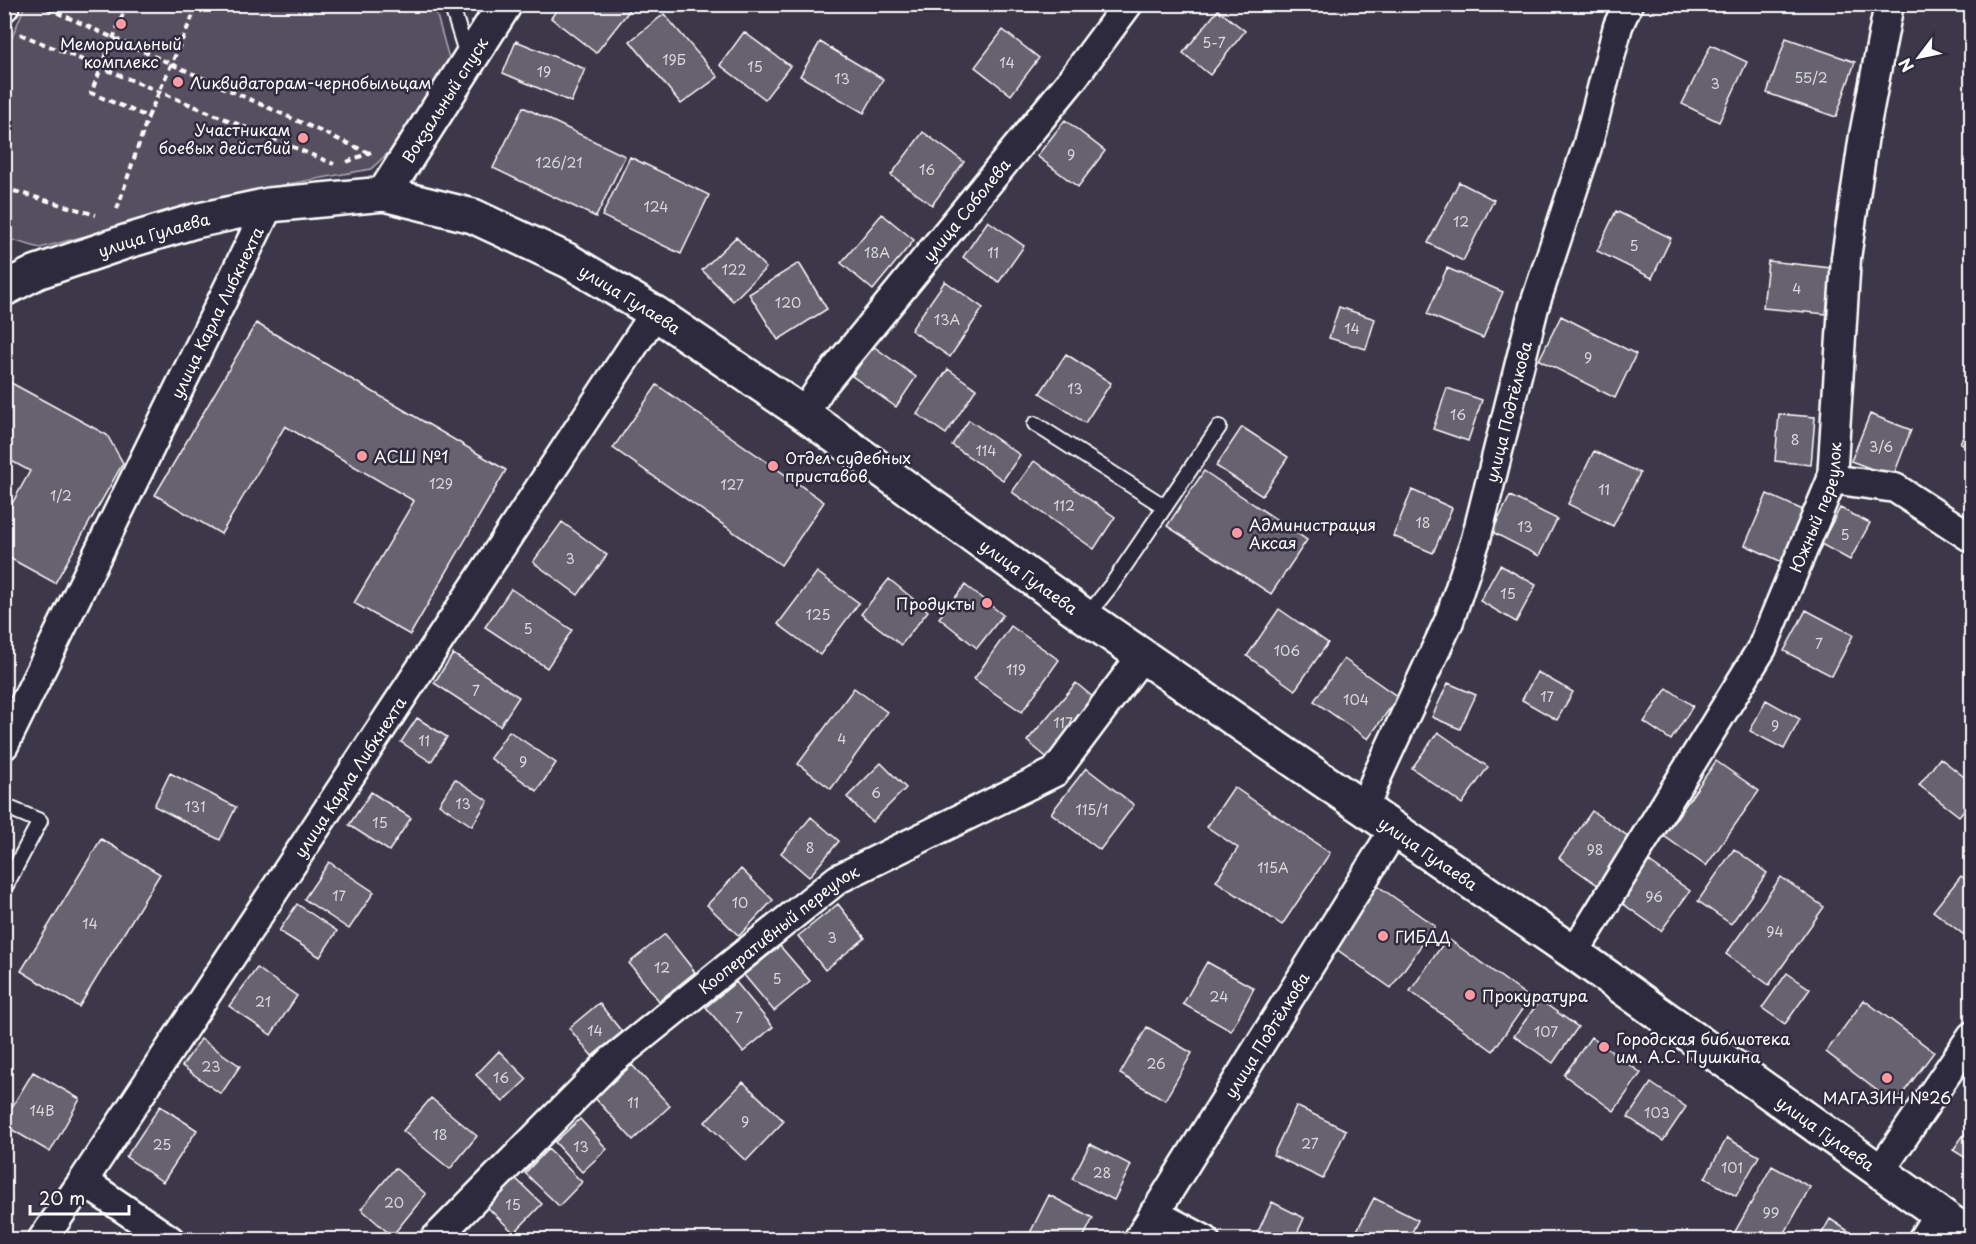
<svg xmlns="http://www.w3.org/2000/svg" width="1976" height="1244" font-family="'Playpen Sans',sans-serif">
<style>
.green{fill:#555060;stroke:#aaa8b0;stroke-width:1.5}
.building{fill:#666270;stroke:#fff;stroke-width:1.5}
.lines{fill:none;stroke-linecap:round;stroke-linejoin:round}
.service-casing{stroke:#fff;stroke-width:18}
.minor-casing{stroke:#fff;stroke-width:33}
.tertiary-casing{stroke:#fff;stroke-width:38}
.secondary-casing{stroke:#fff;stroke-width:38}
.path{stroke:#fff;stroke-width:4;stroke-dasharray:6 4.5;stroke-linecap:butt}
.service{stroke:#2f2a3d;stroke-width:14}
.minor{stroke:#2f2a3d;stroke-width:28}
.tertiary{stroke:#2f2a3d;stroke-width:33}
.secondary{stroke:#2f2a3d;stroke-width:33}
.poi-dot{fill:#ff9aa2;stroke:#2f2a3d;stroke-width:2}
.labels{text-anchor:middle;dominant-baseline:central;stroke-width:5;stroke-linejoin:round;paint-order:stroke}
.number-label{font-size:14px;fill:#d9d8db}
.poi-label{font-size:16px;fill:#fff;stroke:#2f2a3d;text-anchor:start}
.street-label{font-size:16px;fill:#fff;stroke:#2f2a3d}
</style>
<rect width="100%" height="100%" fill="#3c3749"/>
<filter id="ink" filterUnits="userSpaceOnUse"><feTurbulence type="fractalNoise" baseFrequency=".0167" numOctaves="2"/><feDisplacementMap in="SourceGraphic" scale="12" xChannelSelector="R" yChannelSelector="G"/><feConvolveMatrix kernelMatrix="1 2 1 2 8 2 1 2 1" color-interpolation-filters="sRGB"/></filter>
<g filter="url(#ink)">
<path class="green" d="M25,5H434L450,62L409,133L371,169L261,189L40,248L5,238V68L7,50Z"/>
<path class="building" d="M561,4H621L629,11L596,53L551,18Z
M1218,10L1245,31L1210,75L1183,53Z
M664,14L718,77L681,104L630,41Z
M1003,30L1039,58L1011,95L975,67Z
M744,32L790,66L765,99L720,65Z
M1786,38L1855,62L1836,117L1767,93Z
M516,41L585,69L571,102L503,73Z
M820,42L883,79L864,113L800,76Z
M1711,45L1747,62L1719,122L1682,104Z
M523,107L625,156L596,217L493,168Z
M1065,120L1105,151L1078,187L1037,156Z
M923,132L964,162L932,205L891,175Z
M630,157L709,195L681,254L602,216Z
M1459,182L1494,200L1463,261L1428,243Z
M1616,211L1671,238L1652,278L1597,251Z
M882,214L914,240L873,290L841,263Z
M988,221L1024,246L999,282L963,257Z
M736,237L766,268L733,301L702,270Z
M1768,261L1831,268L1826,314L1763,308Z
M799,263L827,309L778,340L749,294Z
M1447,268L1503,292L1483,338L1427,314Z
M945,281L983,308L950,357L911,330Z
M1339,307L1375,319L1366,349L1329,338Z
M1561,316L1636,354L1615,398L1539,360Z
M256,323L506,470L410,635L354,603L414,501L285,426L221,534L155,495Z
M873,346L916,377L896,407L852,376Z
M1066,354L1111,383L1085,423L1040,393Z
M948,369L976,389L946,434L917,414Z
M4,379L107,435L123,463L55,583L4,555V518L30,471L4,457Z
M657,385L824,502L781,565L613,448Z
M1447,388L1482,400L1468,441L1433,429Z
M1779,414L1815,417L1811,465L1775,461Z
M1870,414L1911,430L1893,477L1851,461Z
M969,420L1020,455L1003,480L952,445Z
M1972,420V449L1960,443Z
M1242,427L1288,457L1262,496L1216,466Z
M1594,451L1640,473L1613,526L1568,504Z
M1034,461L1115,517L1094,549L1012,492Z
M1204,471L1307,540L1271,594L1167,526Z
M1412,490L1452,508L1433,553L1393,536Z
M1767,494L1805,511L1782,562L1745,545Z
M1510,496L1557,519L1539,556L1492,532Z
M1840,508L1870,523L1850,560L1821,544Z
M562,522L607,555L578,595L533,562Z
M1500,565L1536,585L1516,622L1480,601Z
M817,572L859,603L820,655L778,624Z
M889,579L928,611L901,645L861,614Z
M965,585L1003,615L977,648L939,618Z
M511,589L572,630L547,668L485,627Z
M1279,609L1328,643L1295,690L1247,656Z
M1806,610L1853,635L1832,676L1784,651Z
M1011,626L1059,660L1022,712L974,679Z
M453,654L519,697L500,726L434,683Z
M1344,659L1398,697L1368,739L1314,701Z
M1537,672L1573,692L1557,720L1522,700Z
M1076,683L1100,703L1051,761L1027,741Z
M1448,683L1476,695L1460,729L1432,717Z
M854,688L887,712L831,789L798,764Z
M1667,688L1693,706L1671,740L1644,722Z
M1766,700L1800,719L1784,749L1750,731Z
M417,718L447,737L431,762L401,742Z
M509,731L556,763L537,791L490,758Z
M1438,732L1488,767L1462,804L1412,768Z
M1940,758L1972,783V800L1959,816L1919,785Z
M1716,761L1759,791L1706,866L1664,836Z
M881,763L906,788L872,822L847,797Z
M1086,768L1134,805L1100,850L1051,813Z
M170,773L236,807L220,840L154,806Z
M455,779L488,801L472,826L439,804Z
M1234,787L1330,853L1282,925L1216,881L1238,848L1207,827Z
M371,792L411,818L389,851L349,825Z
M1592,811L1632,839L1599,886L1559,858Z
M811,817L839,841L809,877L781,853Z
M101,839L160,874L79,1007L21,971Z
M1734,849L1767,873L1731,924L1698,901Z
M1648,861L1690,891L1661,931L1619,901Z
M329,862L374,892L349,929L304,899Z
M741,869L773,900L739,936L707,905Z
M1961,876L1972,884V941L1933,911Z
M1781,877L1824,907L1769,985L1726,954Z
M1375,884L1435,926L1391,988L1332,946Z
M297,904L337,931L320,957L279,931Z
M838,904L865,938L825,970L798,936Z
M665,934L695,972L659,1001L629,963Z
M1447,938L1530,998L1493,1051L1410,991Z
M780,946L810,981L774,1011L744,975Z
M1207,962L1254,988L1231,1031L1183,1004Z
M257,968L297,996L271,1035L229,1006Z
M1787,973L1810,989L1785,1024L1762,1008Z
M736,982L773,1027L743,1052L706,1007Z
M1540,1000L1578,1027L1553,1063L1514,1036Z
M1864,1000L1934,1052L1895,1104L1826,1052Z
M599,1003L622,1032L592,1056L569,1028Z
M1147,1027L1192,1053L1165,1100L1120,1074Z
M1591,1037L1641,1073L1614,1111L1564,1075Z
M201,1039L240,1066L221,1094L182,1066Z
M499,1051L527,1079L503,1102L476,1075Z
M632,1065L670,1106L633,1140L595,1098Z
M33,1072L80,1099L50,1152L4,1125V1120Z
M743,1082L784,1121L746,1161L705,1122Z
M1651,1083L1686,1107L1663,1141L1628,1117Z
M431,1098L477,1136L450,1169L403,1131Z
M160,1106L197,1130L163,1182L126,1157Z
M1296,1106L1346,1130L1323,1179L1273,1155Z
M580,1119L607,1149L582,1172L555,1142Z
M1972,1123V1162L1953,1150Z
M1727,1138L1759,1156L1736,1196L1705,1178Z
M1090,1144L1131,1165L1114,1200L1072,1179Z
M548,1149L582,1182L559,1206L525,1173Z
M1772,1166L1810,1187L1781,1240H1737L1732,1237Z
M395,1168L426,1194L392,1236L361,1209Z
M512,1175L542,1204L514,1233L484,1204Z
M1049,1195L1093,1218L1082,1240L1027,1239Z
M1374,1198L1418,1220L1408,1240H1352Z
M1272,1202L1304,1218L1294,1240H1254Z
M1830,1219L1862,1240H1818Z"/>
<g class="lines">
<defs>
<path id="service" d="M451,4L468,59
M1035,424L1165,507
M1086,617L1113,583L1219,427
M4,806L40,821L4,889"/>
<g id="minor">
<path d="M4,7L5,4"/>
<path id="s1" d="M804,414L821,387L1071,81L1128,4"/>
<path d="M1832,479L1895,488L1972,538"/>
<path id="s2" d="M4,745L269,205"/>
<path id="s3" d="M1364,809L1378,774L1449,621L1476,539L1534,307L1587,147L1618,26L1628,4"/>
<path id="s4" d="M1574,953L1762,648L1832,479L1846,258L1864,135L1889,4"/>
<path d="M1880,1171L1972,1036"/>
<path d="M83,1181L170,1240"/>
<path d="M1154,1213L1205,1240"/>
<path id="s5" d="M42,1240L83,1181L655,313"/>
<path id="s6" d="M434,1240L610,1062L838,879L1055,772L1142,656"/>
<path id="s7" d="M1138,1240L1394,830"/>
<path d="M1922,1240L1939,1213"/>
</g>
<g id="tertiary">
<path id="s8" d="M384,194L505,4"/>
</g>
<g id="secondary">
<path id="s9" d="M4,289L37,272L125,242L195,221L269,205L384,194L473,216L569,261L655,313L804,414L1086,617L1574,953L1972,1237"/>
</g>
</defs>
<use href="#service" class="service-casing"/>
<use href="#minor" class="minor-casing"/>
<use href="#tertiary" class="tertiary-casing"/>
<use href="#secondary" class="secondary-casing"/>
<path class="path" d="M38,4L369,153
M127,4L91,93L148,117L198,4
M20,34L334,164
M347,162L371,152
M4,188L96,215
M117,209L148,117"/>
<use href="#service" class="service"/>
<use href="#minor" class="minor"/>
<use href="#tertiary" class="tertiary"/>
<use href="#secondary" class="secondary"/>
</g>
</g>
<g class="poi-dot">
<circle cx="121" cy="24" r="6"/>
<circle cx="178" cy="82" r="6"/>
<circle cx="303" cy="138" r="6"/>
<circle cx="362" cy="456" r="6"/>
<circle cx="773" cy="466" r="6"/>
<circle cx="1237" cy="533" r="6"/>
<circle cx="987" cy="603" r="6"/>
<circle cx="1383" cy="936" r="6"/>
<circle cx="1470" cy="995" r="6"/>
<circle cx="1604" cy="1047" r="6"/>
<circle cx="1887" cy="1078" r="6"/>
</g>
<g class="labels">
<g class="number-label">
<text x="1214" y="42">5-7</text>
<text x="674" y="59">19Б</text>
<text x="1007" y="62">14</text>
<text x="755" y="66">15</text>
<text x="544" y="71">19</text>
<text x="1811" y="77">55/2</text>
<text x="842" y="78">13</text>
<text x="1715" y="83">3</text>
<text x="1071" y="154">9</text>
<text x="559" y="162">126/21</text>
<text x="927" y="169">16</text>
<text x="656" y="206">124</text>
<text x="1461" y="221">12</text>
<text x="1634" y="245">5</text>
<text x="877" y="252">18А</text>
<text x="993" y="252">11</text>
<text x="734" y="269">122</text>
<text x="1797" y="288">4</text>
<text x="788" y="302">120</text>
<text x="947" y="319">13А</text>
<text x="1352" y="328">14</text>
<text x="1588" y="357">9</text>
<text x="1075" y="388">13</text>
<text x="1458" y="414">16</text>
<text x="1795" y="439">8</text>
<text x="1881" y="446">3/6</text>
<text x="986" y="450">114</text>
<text x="441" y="483">129</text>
<text x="732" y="484">127</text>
<text x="1604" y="489">11</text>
<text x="61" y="495">1/2</text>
<text x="1064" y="505">112</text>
<text x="1423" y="522">18</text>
<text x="1525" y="526">13</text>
<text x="1845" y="534">5</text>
<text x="570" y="558">3</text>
<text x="1508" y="593">15</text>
<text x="818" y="614">125</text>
<text x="528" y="628">5</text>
<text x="1819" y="643">7</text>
<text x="1287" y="650">106</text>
<text x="1016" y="669">119</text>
<text x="476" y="690">7</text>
<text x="1547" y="696">17</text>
<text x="1356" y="699">104</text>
<text x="1063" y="722">117</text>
<text x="1775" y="725">9</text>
<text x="842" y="738">4</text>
<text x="424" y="740">11</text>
<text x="523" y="761">9</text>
<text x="876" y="792">6</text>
<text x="463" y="803">13</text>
<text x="195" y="806">131</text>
<text x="1092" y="809">115/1</text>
<text x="380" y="822">15</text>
<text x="810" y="847">8</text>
<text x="1595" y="849">98</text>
<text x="1273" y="867">115А</text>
<text x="339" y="895">17</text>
<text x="1654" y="896">96</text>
<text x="740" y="902">10</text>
<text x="90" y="923">14</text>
<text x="1775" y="931">94</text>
<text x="832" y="937">3</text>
<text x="662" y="967">12</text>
<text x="777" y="978">5</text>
<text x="1219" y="996">24</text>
<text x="263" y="1001">21</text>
<text x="739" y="1017">7</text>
<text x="595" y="1030">14</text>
<text x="1546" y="1031">107</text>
<text x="1156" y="1063">26</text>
<text x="211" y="1066">23</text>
<text x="501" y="1077">16</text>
<text x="633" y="1102">11</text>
<text x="42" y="1110">14В</text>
<text x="1657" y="1112">103</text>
<text x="745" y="1121">9</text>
<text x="440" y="1134">18</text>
<text x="1310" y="1143">27</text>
<text x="162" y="1144">25</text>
<text x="581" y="1146">13</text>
<text x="1732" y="1167">101</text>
<text x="1102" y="1172">28</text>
<text x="394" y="1202">20</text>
<text x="513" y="1204">15</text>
<text x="1771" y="1212">99</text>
</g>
<g class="poi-label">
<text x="121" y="43" text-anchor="middle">Мемориальный<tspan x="121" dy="18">комплекс</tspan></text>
<text x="190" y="82">Ликвидаторам-чернобыльцам</text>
<text x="291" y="129" text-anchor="end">Участникам<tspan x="291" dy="18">боевых действий</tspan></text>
<text x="374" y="456">АСШ №1</text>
<text x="785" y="457">Отдел судебных<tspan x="785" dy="18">приставов</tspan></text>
<text x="1249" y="524">Администрация<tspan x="1249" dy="18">Аксая</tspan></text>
<text x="975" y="603" text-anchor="end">Продукты</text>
<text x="1395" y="936">ГИБДД</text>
<text x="1482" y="995">Прокуратура</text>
<text x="1616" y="1038">Городская библиотека<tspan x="1616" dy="18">им. А.С. Пушкина</tspan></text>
<text x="1887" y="1097" text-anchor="middle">МАГАЗИН №26</text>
</g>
<g class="street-label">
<text stroke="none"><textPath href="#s8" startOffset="112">Вокзальный спуск</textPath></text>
<text stroke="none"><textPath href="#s1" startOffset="261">улица Соболева</textPath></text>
<text stroke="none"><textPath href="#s9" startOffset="160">улица Гулаева</textPath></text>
<text stroke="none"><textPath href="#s9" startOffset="664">улица Гулаева</textPath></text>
<text stroke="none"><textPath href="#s2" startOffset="482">улица Карла Либкнехта</textPath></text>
<text stroke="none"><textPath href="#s3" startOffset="424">улица Подтёлкова</textPath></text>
<text stroke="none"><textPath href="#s4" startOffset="510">Южный переулок</textPath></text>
<text stroke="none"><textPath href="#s9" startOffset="1150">улица Гулаева</textPath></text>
<text stroke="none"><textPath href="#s5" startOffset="556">улица Карла Либкнехта</textPath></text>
<text stroke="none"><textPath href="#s9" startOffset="1636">улица Гулаева</textPath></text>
<text stroke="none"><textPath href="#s6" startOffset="465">Кооперативный переулок</textPath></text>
<text stroke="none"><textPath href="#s7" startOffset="242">улица Подтёлкова</textPath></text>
<text stroke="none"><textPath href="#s9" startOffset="2122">улица Гулаева</textPath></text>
</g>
</g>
<rect width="1976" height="1244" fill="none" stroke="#2f2a3d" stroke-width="24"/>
<rect x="12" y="12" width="1952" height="1220" fill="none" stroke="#fff" stroke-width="2" filter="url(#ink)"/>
<g transform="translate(1919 57) rotate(238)" stroke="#2f2a3d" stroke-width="4.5" paint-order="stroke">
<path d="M0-4.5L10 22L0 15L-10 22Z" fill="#ffffff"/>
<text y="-9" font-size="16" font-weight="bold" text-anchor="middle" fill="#ffffff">N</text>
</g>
<path d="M30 1205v9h99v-9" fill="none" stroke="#ffffff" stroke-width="3"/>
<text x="39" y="1205" font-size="18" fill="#ffffff" stroke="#2f2a3d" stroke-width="4.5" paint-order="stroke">20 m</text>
</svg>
